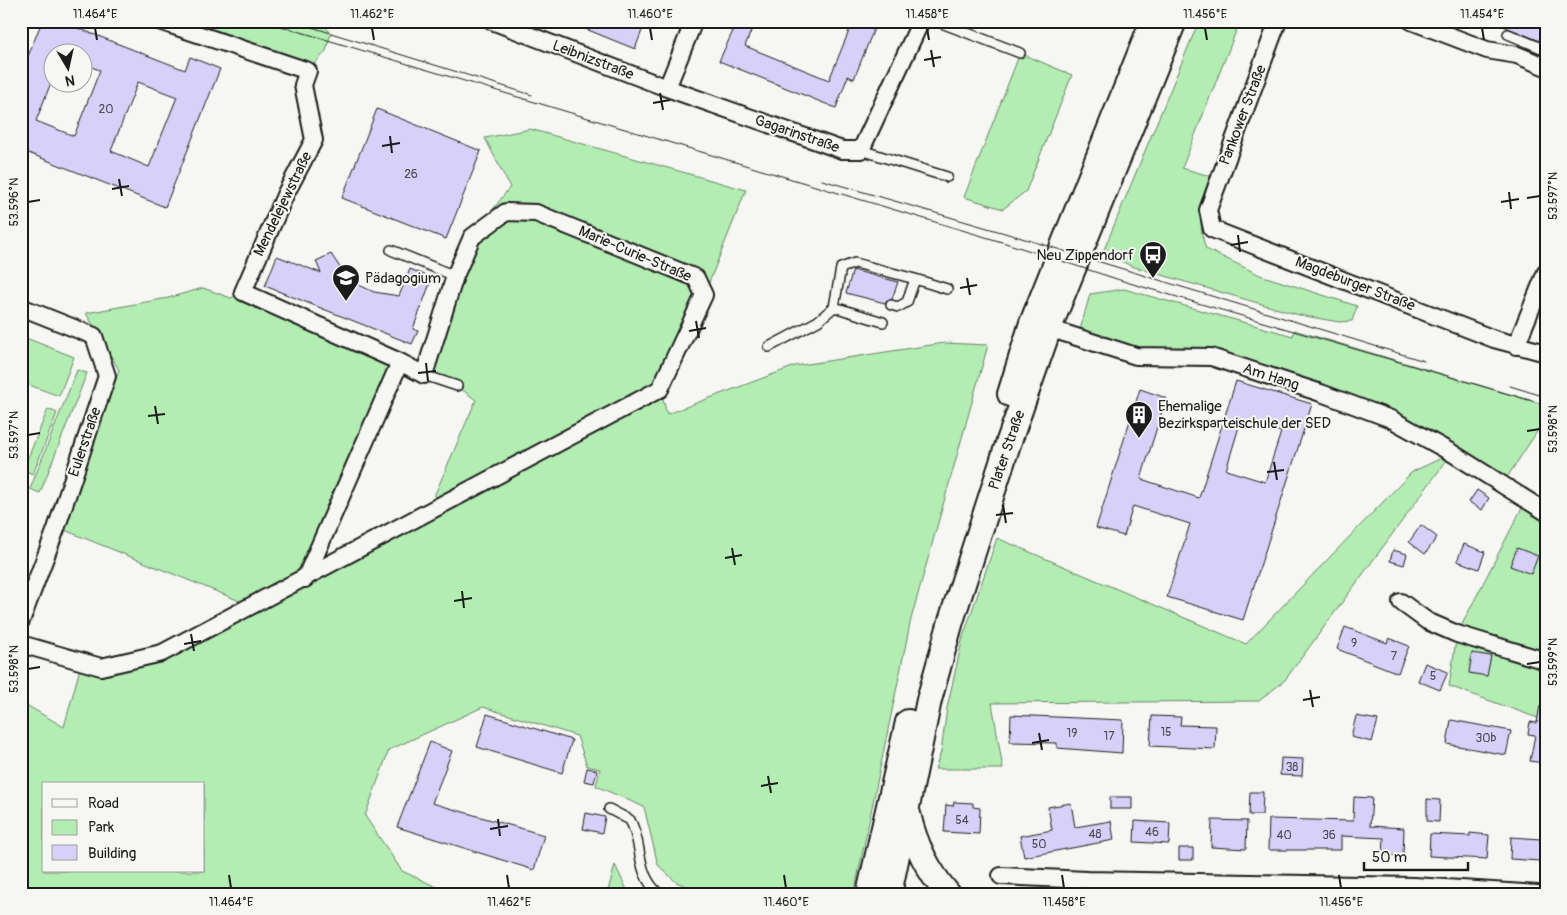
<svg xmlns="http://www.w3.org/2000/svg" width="1567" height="915" font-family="Pangolin,sans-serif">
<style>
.green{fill:#b2edb2;stroke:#678467;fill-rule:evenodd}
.building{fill:#d7d0f8;stroke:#1c1c1c;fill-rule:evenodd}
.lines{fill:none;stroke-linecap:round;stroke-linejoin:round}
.lane-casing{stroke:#1c1c1c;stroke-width:12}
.street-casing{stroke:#1c1c1c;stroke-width:20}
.secondary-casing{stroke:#1c1c1c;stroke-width:28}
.lane{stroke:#f6f6f2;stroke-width:9}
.street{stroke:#f6f6f2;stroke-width:16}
.secondary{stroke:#f6f6f2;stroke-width:24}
.tram{stroke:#1c1c1c;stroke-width:1}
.ticks{fill:none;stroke:#1c1c1c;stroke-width:2}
.labels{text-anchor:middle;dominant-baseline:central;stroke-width:4;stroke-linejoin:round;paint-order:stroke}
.number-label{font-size:12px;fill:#4b4953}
.street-label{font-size:15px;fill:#1c1c1c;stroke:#f6f6f2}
.poi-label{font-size:15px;fill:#1c1c1c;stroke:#f6f6f2;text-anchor:start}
.neatline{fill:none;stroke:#1c1c1c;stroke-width:2}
.ticks-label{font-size:12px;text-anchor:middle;fill:#1c1c1c}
</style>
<rect width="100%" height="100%" fill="#f6f6f2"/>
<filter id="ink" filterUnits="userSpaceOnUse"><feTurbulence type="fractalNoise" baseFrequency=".02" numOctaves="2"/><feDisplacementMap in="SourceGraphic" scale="10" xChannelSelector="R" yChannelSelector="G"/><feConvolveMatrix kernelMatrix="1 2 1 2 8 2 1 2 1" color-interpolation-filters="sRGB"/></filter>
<g filter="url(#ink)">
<path class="green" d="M159,21H320L331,33L326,51L308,71Z
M1199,21H1240L1182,168L1210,176C1201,202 1197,223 1206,249L1260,275L1357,306L1352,321L1339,322L1299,315L1131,266L1103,252Z
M1020,53L1072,75L1026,191L1003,209L964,197Z
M530,129L746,190L704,295L660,388L667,414L795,366L944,343L988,345L911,619L854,894H707L676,882L658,865L644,807L596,786L600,769L587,766L577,736L483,707L389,750L365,816L402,871L452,894H21V702L64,727L82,661L162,653L252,606L62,529L119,370L86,313L168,298L203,288L231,298L243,292L400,362L305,578L433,510L435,494L476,400L457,386L424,375L472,237L510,187L485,138ZM44,784H204V871H44Z
M1124,289L1293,336L1294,330L1546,405V418L1502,485L1452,453L1285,680L1259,701L992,703L1003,769H935L941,752L947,708L963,637L997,538L1246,644L1412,472L1452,453L1391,419L1211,357L1136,356L1078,337L1090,294Z
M21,336L74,357L59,396L21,382Z
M77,370L87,373L40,493L30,489Z
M48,409L57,413L33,474L23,470Z
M1526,500L1546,512V721L1449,686L1457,634Z
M615,865L629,894H607Z"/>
<path class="building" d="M42,21H77L75,27L185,70L190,57L220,69L165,207L21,150V74ZM52,52H82V64L100,70L74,136L36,121L52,80ZM138,82L177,97L149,167L111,151Z
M566,21H625L643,28L635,49Z
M712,21H755L745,46L829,80L853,21H877L854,79L848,76L836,108L719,61L733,31Z
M1491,21H1546V27L1540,41Z
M377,109L481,151L446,239L342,198Z
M331,254L343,272L359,285L374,292L399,296L410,269L432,278L413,329L418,331L412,344L265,286L277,256L321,273L316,261Z
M853,270L898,282L892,299L885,303L846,293Z
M1236,381L1312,404L1243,620L1167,597L1190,524L1133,506L1124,536L1096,528L1140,389L1166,398L1141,479L1199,498ZM1241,420L1281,432L1265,482L1226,470Z
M1477,490L1489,498L1482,510L1469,502Z
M1421,525L1437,537L1425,554L1409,542Z
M1464,544L1485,552L1479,569L1457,561Z
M1517,548L1538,556L1531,574L1510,566Z
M1393,550L1407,554L1404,565L1390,561Z
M1345,627L1387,643L1389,638L1409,646L1398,673L1337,649Z
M1472,653L1491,656L1487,676L1469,673Z
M1425,663L1448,672L1440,690L1418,681Z
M1540,705L1546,706V747L1543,763L1530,761L1535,735L1528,734L1530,722L1537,723Z
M487,714L572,740L562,773L477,747Z
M1011,715L1123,720L1122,753L1057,748V743L1010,742Z
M1152,716L1181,717L1180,725L1216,726L1215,749L1150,746Z
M1356,716L1378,720L1372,742L1351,737Z
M1451,720L1511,731L1506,755L1447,744Z
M430,742L452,751L432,803L544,835L534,870L397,827Z
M1281,758L1303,759L1302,776L1280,775Z
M587,768L597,770L594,783L584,781Z
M1250,792H1263L1262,815H1249Z
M1110,797H1132V809H1110Z
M1354,797L1372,798L1370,826L1404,828L1403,856L1383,855L1384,838L1341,836V850H1268L1269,819L1353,821Z
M1427,799L1440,800L1439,822L1427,821Z
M954,802L973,803V807L980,808L979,834L944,832L946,805L953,806Z
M1071,803L1075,827L1111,821L1114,840L1024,857L1020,836L1052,830L1048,807Z
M586,813L605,817L602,833L583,829Z
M1212,820L1247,821L1246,849L1211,847Z
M1135,821L1170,823L1169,844L1134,842Z
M1470,833L1489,835L1487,859L1429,856L1430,834L1470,836Z
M1511,837L1541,839L1540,861L1510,859Z
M1179,848H1193V860H1179Z"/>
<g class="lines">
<defs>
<path id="lane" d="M936,21L1020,53
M1508,34L1546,50
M861,150L947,177
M391,250L455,276
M891,305L898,307L907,302L915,279L947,289
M834,307L841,268L855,263L915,279
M769,347L818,321L834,307L883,322
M424,375L457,386
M609,809L630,820C644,845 634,871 659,894"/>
<path id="street" d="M159,21L308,71L303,85L314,140L286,193L243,292L400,362
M492,21L667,88
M694,21L667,88L842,150H861L921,21
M1278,21L1208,210L1212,229L1494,339L1546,353
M1411,21L1487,50L1517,55L1546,67
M21,307L94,336L107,376L56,529L21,621
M1039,325L1136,356L1211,357L1321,393L1391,419L1452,453L1546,512
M1516,346L1546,272
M1401,602L1427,621L1457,634L1546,661
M21,644L101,667L162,653L660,389L704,295L696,278L536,213L506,212L472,237L455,276L424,375L400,362L305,579
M1001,876L1087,880L1414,886L1538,894"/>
<path id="secondary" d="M1010,394L1032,323L1153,21
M908,814C915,845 927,870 948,894
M869,894L908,722
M889,894L929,700L951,621L1008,444L1049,328L1174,21"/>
</defs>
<use href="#lane" class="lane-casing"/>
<use href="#street" class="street-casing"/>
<use href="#secondary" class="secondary-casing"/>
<use href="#lane" class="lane"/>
<use href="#street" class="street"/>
<use href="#secondary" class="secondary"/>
<path class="tram" d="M264,21L1012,245L1126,282L1546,405
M292,21L532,95
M822,180L1015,236L1424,361
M1510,386L1546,397"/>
</g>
</g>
<path class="ticks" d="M95,28L97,40M372,28L374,40M650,28L652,40M927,28L929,40M1205,28L1207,40M1482,28L1484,40M931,50L934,67M924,60L941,57M660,93L663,110M653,103L670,100M390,136L392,153M382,146L400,143M119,179L122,196M112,189L129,186M1509,192L1511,209M1527,198L1540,196M28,202L40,200M1501,202L1519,199M1238,235L1240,252M1231,245L1248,242M967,278L970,295M960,288L977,285M696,321L699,338M689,331L706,328M426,363L428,381M418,373L436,371M155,406L158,424M148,416L165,414M1527,431L1540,429M28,435L40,433M1274,462L1277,480M1267,472L1284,470M1003,505L1006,523M996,515L1013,513M732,548L735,565M725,558L742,555M462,591L464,608M454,601L472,598M191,634L194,651M184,644L201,641M1527,664L1540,662M28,669L40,667M1310,690L1313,707M1303,700L1320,697M1039,733L1042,750M1032,743L1049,740M768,776L771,793M761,786L778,783M498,819L500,836M490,829L508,826M229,875L231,888M507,875L509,888M784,875L786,888M1062,875L1064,888M1339,875L1341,888"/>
<defs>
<symbol id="bus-pin" viewBox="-11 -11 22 30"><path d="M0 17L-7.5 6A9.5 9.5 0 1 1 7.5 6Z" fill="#1c1c1c" stroke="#f6f6f2"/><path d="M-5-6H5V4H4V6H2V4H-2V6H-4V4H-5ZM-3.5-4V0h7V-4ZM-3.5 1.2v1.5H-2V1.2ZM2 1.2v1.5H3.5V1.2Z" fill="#fff"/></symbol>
<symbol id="school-pin" viewBox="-11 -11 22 30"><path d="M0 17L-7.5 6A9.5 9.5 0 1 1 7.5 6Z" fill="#1c1c1c" stroke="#f6f6f2"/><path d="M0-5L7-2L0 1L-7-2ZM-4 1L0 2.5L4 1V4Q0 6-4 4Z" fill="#fff"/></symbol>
<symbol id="building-pin" viewBox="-11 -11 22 30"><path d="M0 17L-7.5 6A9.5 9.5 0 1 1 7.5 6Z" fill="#1c1c1c" stroke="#f6f6f2"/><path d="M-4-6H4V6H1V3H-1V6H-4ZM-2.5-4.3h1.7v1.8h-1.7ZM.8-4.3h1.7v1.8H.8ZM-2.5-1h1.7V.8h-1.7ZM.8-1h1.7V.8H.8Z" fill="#fff"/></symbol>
</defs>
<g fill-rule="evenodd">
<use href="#bus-pin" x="1137" y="239" width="32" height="43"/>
<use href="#school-pin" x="330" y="262" width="32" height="43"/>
<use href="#building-pin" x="1123" y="399" width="32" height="43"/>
</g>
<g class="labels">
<g class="number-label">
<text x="106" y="109">20</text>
<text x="411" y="174">26</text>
<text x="1354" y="643">9</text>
<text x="1394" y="656">7</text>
<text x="1433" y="676">5</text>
<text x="1166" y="732">15</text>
<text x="1072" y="733">19</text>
<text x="1109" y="736">17</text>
<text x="1486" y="738">30b</text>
<text x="1292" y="767">38</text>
<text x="962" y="820">54</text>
<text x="1152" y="832">46</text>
<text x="1095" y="834">48</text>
<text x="1284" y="835">40</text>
<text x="1329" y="835">36</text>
<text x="1039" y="844">50</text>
</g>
<g class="street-label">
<text transform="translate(593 60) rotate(21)">Leibnizstraße</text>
<text transform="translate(1243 115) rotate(-69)">Pankower Straße</text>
<text transform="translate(797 134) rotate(19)">Gagarinstraße</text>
<text transform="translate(283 204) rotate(-64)">Mendelejewstraße</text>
<text transform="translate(635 254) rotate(23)">Marie-Curie-Straße</text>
<text transform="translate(1355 284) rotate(21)">Magdeburger Straße</text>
<text transform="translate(1271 377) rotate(18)">Am Hang</text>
<text transform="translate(85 442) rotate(-71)">Eulerstraße</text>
<text transform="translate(1007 450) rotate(-71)">Plater Straße</text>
</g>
<g class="poi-label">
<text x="1134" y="255" text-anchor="end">Neu Zippendorf</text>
<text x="365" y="278">Pädagogium</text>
<text x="1158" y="406">Ehemalige<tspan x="1158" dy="17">Bezirksparteischule der SED</tspan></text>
</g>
</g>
<rect width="1567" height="915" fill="none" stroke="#f6f6f2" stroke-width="55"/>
<rect x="42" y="782" width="162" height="90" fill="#f6f6f2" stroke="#9f9f9c"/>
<rect x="52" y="799" width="25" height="8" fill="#f6f6f2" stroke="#9f9f9c"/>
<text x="88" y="808" font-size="15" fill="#1c1c1c">Road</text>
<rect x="52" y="820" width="25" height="15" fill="#b2edb2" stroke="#9f9f9c"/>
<text x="88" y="832" font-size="15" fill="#1c1c1c">Park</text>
<rect x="52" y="845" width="25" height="15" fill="#d7d0f8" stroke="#9f9f9c"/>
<text x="88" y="858" font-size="15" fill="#1c1c1c">Building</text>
<g transform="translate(68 68) rotate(171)"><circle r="24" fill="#f6f6f2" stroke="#9f9f9c"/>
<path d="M0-4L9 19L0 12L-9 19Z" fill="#1c1c1c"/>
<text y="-8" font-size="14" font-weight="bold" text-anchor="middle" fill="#1c1c1c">N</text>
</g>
<path d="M1364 862v8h104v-8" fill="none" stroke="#1c1c1c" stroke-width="2.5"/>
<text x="1372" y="862" font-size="15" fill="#1c1c1c" stroke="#f6f6f2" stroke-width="4" paint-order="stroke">50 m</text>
<rect x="28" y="28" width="1512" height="860" class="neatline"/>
<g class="ticks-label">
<text x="95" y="18">11.464°E</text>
<text x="372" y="18">11.462°E</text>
<text x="650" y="18">11.460°E</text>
<text x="927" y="18">11.458°E</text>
<text x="1205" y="18">11.456°E</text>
<text x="1482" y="18">11.454°E</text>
<text transform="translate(1553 196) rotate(-90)" y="4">53.597°N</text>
<text transform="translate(14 202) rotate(-90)" y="4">53.596°N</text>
<text transform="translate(1553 429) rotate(-90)" y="4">53.598°N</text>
<text transform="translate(14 435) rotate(-90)" y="4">53.597°N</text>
<text transform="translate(1553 662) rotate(-90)" y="4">53.599°N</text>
<text transform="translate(14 669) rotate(-90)" y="4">53.598°N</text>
<text x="231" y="906">11.464°E</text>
<text x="509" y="906">11.462°E</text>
<text x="786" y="906">11.460°E</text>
<text x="1064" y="906">11.458°E</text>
<text x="1341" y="906">11.456°E</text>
</g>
</svg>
